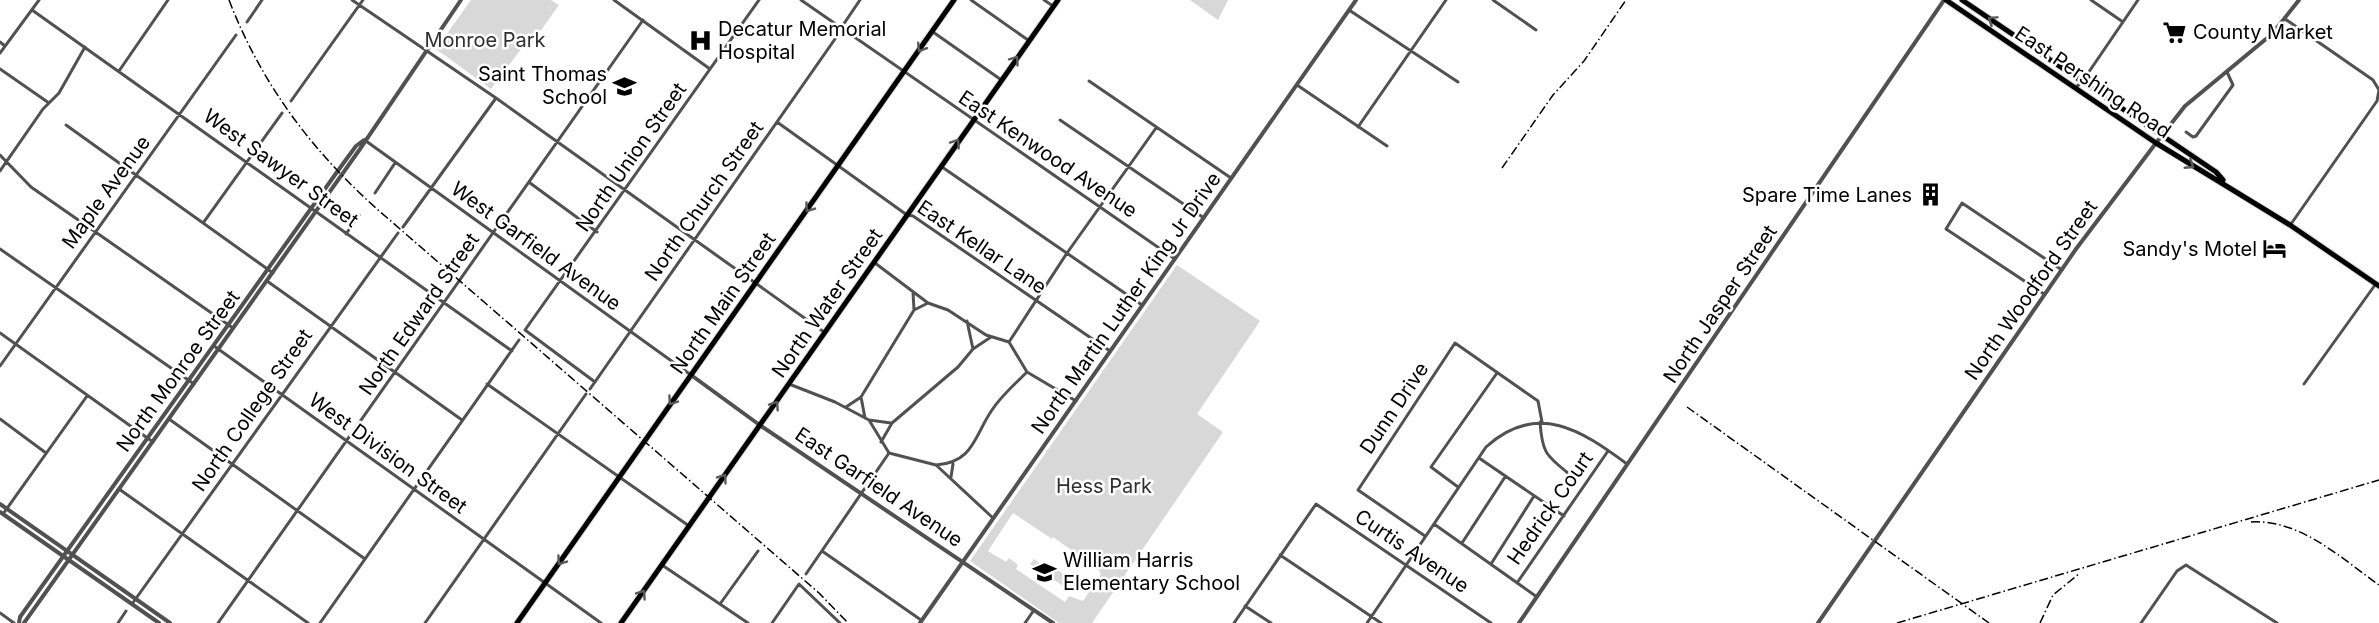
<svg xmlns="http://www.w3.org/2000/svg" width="2379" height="623" font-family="Inter,sans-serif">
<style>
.green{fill:#d8d8d8;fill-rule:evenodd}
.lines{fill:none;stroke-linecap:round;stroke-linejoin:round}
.primary-casing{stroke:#dbdbdb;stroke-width:7}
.minor{stroke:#515151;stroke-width:3}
.tertiary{stroke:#515151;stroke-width:4}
.primary{stroke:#000;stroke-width:5}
.rail{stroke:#000;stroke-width:1.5;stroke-dasharray:9 3 1.5 3;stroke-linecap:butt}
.oneway{stroke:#595959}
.labels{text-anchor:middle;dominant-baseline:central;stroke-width:5;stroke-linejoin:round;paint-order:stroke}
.poi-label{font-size:20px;fill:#000;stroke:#fff;text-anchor:start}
.park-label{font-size:20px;fill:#2f2f2f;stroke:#fff}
.street-label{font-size:20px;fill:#000;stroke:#fff}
</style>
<rect width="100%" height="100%" fill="#fff"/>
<path class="green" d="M471,0H551L559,5L529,47L525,44L491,89L436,49Z
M1190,0H1228L1218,20Z
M1177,265L1260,321L1197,414L1223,432L1092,623H1059L970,561ZM1013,513L1052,539L1053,537L1098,569L1101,574L1083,601L1069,596L1065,602L1016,569L1018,565L1009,558L1006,562L988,551Z
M1034,559L1047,568L1049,564L1075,582L1080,579L1072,592L1030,564Z"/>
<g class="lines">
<defs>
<path id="primary" d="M1946,0L2156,143L2290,225L2379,286
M1962,0L2216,172L2223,180
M517,623L954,0
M621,623L1058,0"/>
</defs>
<use href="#primary" class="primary-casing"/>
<path class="minor" d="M352,0L496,98L824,332
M614,0L710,69
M801,0L1175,259
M971,0L1028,40
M1044,0L1053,6
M1493,0L1536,30
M2091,0L2123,22
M32,10L512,351
M1349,10L1458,82
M2285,19L2373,80L2379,90L2377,101L2291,224
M247,22L262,0
M841,28L860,0
M933,32L1000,79
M0,42L5,46
M0,53L39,0
M0,69L49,103
M119,71L168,0
M1089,81L1231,178
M1297,85L1387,146
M2075,88L2082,82L2138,0
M291,101L363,0
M1060,120L1204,218
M777,122L907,215L913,216L1110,351
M66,125L273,273
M1358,127L1446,0
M2186,132L2193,137L2196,136L2233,85L2227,72
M366,141L691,375
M0,155L31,187L233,328
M942,167L1142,305
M0,171L43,109L59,93L85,47
M530,183L597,232
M375,193L395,163
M203,223L282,113
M403,227L496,98
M346,234L359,215
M0,249L194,384
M875,263L928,303L948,310L986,335L1009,342L1027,372L1076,401
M267,281L462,420
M913,292L914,310
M2044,294L1946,229L1962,203L2062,270
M967,321L973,349
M0,333L153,442
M1009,342L1067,253L1156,128
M214,346L601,623
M0,366L236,35
M595,382L525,330L759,0
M487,384L689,526
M789,384L835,402L869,420L889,453L936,465L993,518
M2304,384L2375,285
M590,389L842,29
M861,397L865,418
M846,407L861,397L914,310L928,303
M0,419L46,453
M169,419L365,559
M869,420L891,423
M1540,422C1542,451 1545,455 1568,473
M881,442L892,423L958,367L973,349L991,337
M1479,458L1564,516
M936,465C974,462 974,436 992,410C1001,396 1015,384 1027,372
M951,477L953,464
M1458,487L1431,467L1497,373
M119,489L308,623
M3,514L87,396
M1434,524L1537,597
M1425,536L1358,490L1455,343L1538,401L1542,422
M1462,543L1505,477
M822,551L921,620
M1280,555L1381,623
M1491,564L1534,496
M662,565L748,623
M806,574L889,453
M1517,583L1608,451
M132,604L398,233
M720,604L758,551
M1245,606L1271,623
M0,613L14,623
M118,623L126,611
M218,623L643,20
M320,623L519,340
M425,623L586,394
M772,623L799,584L840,623
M1025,623L1034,610
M1234,623L1316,504L1491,623
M1367,623L1486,447C1537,401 1581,430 1627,464
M2141,623L2177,571L2186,565L2277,623"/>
<path class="tertiary" d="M691,375L761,426L1053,623
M0,504L170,623
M0,512L159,623
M19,623L20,617L337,172L356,146L364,140
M24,623L360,149L461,0
M920,623L1356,0
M1519,623L1944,0
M1818,623L2076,249L2156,143L2185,106L2272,34L2299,0"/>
<use href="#primary" class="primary"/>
<path class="rail" d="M229,0C261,83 311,150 377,209L819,593L848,623
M1502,168L1553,95L1584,61L1626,0
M1687,407L1989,623
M2251,522C2300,519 2341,558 2379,585
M1897,623L2379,480
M2040,623L2053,595L2080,573"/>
</g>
<defs><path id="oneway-chevron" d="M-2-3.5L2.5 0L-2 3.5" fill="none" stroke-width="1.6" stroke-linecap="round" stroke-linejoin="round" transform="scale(1.5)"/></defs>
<g class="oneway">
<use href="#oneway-chevron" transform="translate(1992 20) rotate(-146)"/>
<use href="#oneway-chevron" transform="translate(921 48) rotate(122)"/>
<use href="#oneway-chevron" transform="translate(1015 60) rotate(-54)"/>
<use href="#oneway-chevron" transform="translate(956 143) rotate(-56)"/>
<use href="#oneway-chevron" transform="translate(2190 165) rotate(33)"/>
<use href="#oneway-chevron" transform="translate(809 208) rotate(125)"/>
<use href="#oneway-chevron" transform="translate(672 401) rotate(125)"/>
<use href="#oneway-chevron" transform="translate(775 405) rotate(-56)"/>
<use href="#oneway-chevron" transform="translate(723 478) rotate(-54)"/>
<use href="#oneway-chevron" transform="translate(561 561) rotate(125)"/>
<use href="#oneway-chevron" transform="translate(642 594) rotate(-55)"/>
</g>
<defs>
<symbol id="supermarket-bare" viewBox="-9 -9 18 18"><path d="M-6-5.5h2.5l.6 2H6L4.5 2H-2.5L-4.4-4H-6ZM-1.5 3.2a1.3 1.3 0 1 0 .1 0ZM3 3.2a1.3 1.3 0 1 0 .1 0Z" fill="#000" stroke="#fff" stroke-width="2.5" paint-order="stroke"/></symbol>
<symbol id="hospital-bare" viewBox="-9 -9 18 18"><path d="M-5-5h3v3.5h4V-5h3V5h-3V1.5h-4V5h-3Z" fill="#000" stroke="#fff" stroke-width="2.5" paint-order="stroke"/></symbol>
<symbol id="school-bare" viewBox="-9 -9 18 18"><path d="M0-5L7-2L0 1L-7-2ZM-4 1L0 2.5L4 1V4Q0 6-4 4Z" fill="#000" stroke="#fff" stroke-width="2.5" paint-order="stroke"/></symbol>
<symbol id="building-bare" viewBox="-9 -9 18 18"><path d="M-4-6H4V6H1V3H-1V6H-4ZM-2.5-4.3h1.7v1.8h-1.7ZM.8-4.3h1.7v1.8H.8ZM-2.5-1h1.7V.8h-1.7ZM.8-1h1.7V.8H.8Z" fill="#000" stroke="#fff" stroke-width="2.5" paint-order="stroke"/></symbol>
<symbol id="hotel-bare" viewBox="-9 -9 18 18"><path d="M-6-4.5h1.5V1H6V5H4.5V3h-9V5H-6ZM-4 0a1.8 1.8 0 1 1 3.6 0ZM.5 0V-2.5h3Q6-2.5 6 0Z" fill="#000" stroke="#fff" stroke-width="2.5" paint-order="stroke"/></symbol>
</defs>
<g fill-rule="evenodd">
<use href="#supermarket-bare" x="2158" y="16" width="33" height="33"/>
<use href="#hospital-bare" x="684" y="24" width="33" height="33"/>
<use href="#school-bare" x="608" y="70" width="33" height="33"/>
<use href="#building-bare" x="1914" y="178" width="33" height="33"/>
<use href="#hotel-bare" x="2258" y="232" width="33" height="33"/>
<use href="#school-bare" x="1028" y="556" width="33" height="33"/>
</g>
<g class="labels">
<g class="poi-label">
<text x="718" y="29">Decatur Memorial<tspan x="718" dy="23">Hospital</tspan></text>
<text x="2193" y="32">County Market</text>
<text x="607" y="74" text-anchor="end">Saint Thomas<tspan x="607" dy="23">School</tspan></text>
<text x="1912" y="195" text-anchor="end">Spare Time Lanes</text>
<text x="2257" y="249" text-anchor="end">Sandy's Motel</text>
<text x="1063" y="560">William Harris<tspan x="1063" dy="23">Elementary School</tspan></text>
</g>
<g class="park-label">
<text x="485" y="40">Monroe Park</text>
<text x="1104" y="486">Hess Park</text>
</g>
<g class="street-label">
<text transform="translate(2093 82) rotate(34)">East Pershing Road</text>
<text transform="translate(1048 154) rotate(34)">East Kenwood Avenue</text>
<text transform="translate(631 157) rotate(-55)">North Union Street</text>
<text transform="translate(281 168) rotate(36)">West Sawyer Street</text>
<text transform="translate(106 192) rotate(-54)">Maple Avenue</text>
<text transform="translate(704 201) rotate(-55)">North Church Street</text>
<text transform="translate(536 246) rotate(36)">West Garfield Avenue</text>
<text transform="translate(982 247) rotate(34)">East Kellar Lane</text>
<text transform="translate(2031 290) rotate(-55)">North Woodford Street</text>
<text transform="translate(723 303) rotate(-55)">North Main Street</text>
<text transform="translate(827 303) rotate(-55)">North Water Street</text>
<text transform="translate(1126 303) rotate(-55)">North Martin Luther King Jr Drive</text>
<text transform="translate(1720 304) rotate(-56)">North Jasper Street</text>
<text transform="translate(419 314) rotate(-55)">North Edward Street</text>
<text transform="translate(178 371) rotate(-54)">North Monroe Street</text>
<text transform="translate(1394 408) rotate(-56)">Dunn Drive</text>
<text transform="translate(252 410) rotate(-55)">North College Street</text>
<text transform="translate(388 453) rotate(36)">West Division Street</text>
<text transform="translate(879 487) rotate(34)">East Garfield Avenue</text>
<text transform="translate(1550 508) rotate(-55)">Hedrick Court</text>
<text transform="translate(1412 551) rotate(34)">Curtis Avenue</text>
</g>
</g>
</svg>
